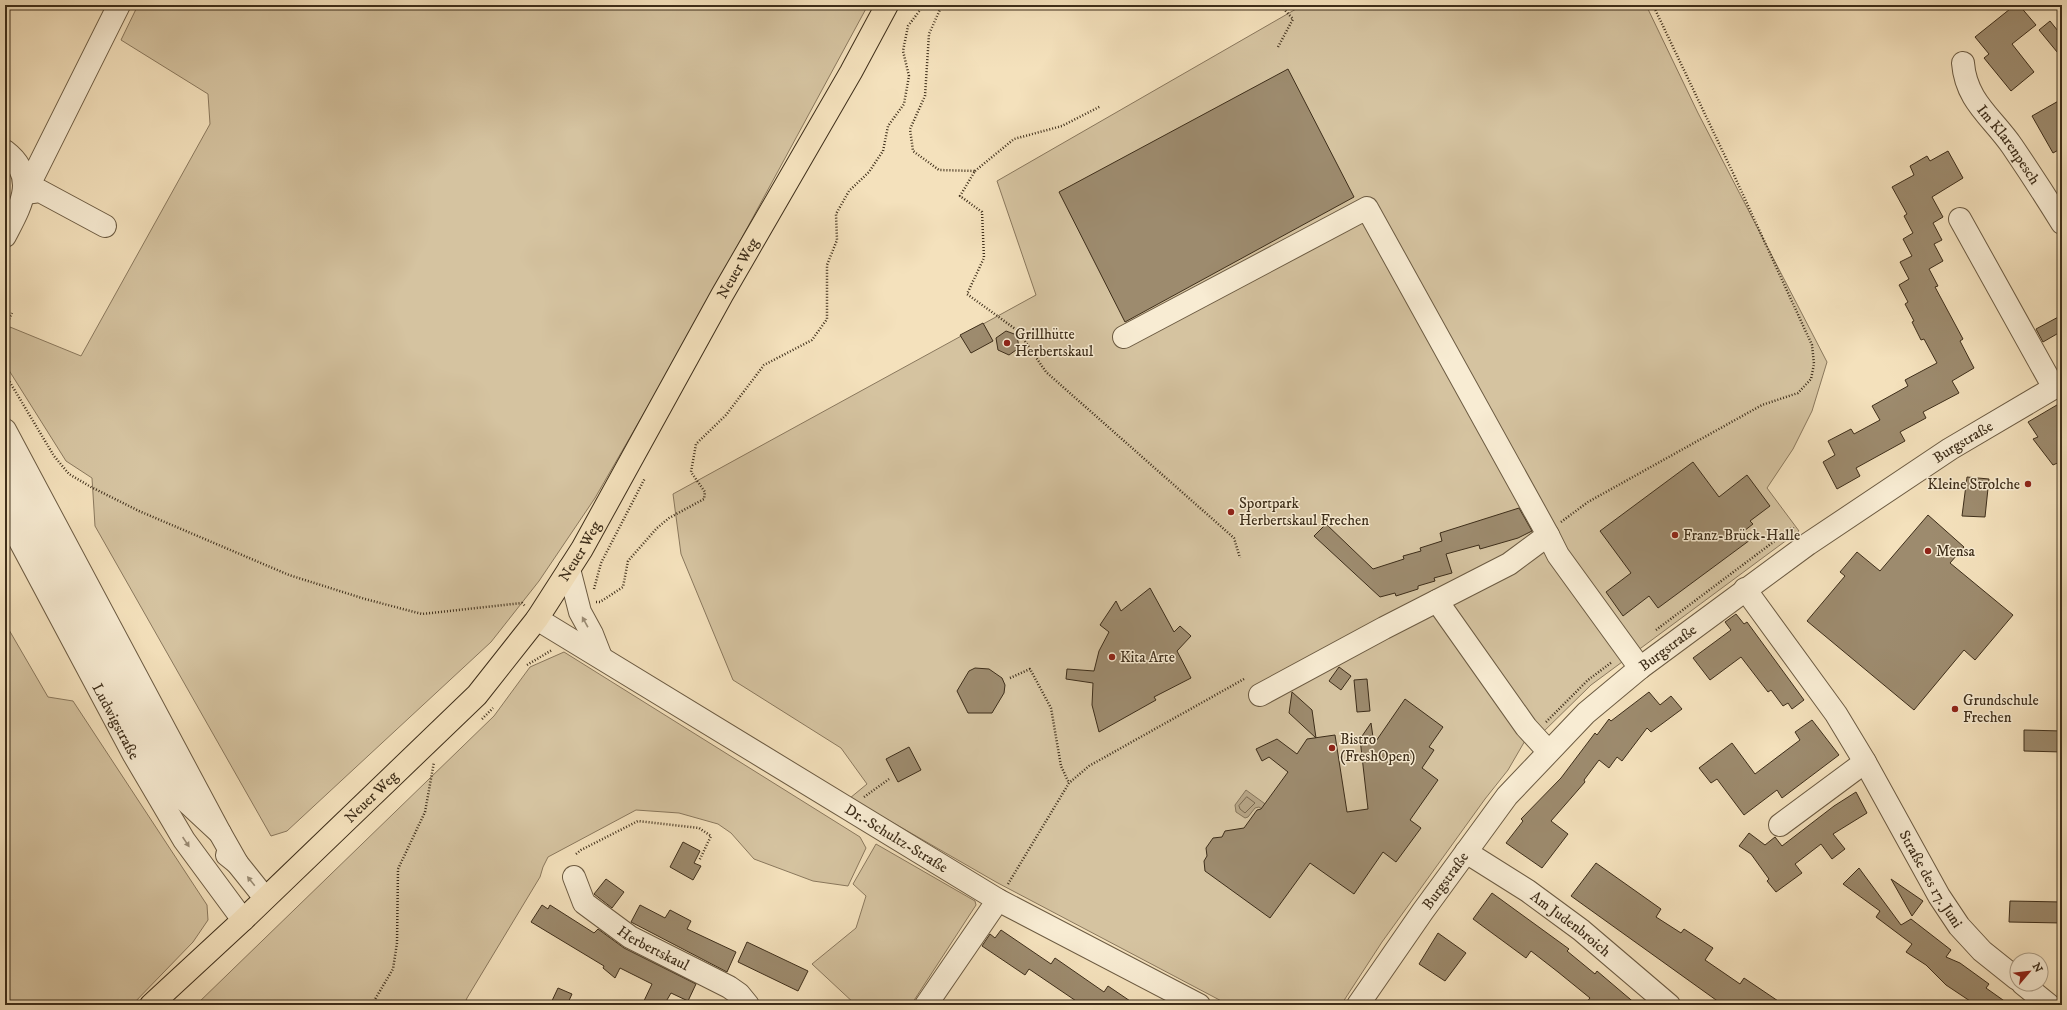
<svg xmlns="http://www.w3.org/2000/svg" width="2067" height="1010" font-family="'IM FELL DW Pica',serif">
<style>
.green{fill:#d5c3a0;stroke:#8a785d}
.water{fill:#b6a485;stroke:#86755a}
.lines{fill:none;stroke-linecap:round;stroke-linejoin:round}
.shore{stroke:#7a6950;stroke-width:1}
.building{fill:#9d8b6e;stroke:#3e2e1a}
.minor-casing{stroke:#6c5b42;stroke-width:24}
.major-casing{stroke:#3e2e1a;stroke-width:24}
.path{stroke:#3e2e1a;stroke-width:2.5;stroke-dasharray:1 2;stroke-linecap:butt}
.minor{stroke:#f8ecd3;stroke-width:22}
.major{stroke:#f4e1bc;stroke-width:22}
.oneway{fill:#9b8d76}
.poi-dot{fill:#8f2418;stroke:#f8ecd3;stroke-width:1.5}
.labels{text-anchor:middle;dominant-baseline:central;stroke-width:3;stroke-linejoin:round;paint-order:stroke}
.street-label{font-size:15px;fill:#3e2e1a;stroke:#f8ecd3}
.poi-label{font-size:15px;fill:#3e2e1a;stroke:#f8ecd3;text-anchor:start}
</style>
<rect width="100%" height="100%" fill="#f4e1bc"/>
<filter id="stains"><feTurbulence type="fractalNoise" baseFrequency=".005" numOctaves="4"/><feColorMatrix values="0 0 0 0 .2 0 0 0 0 .09 0 0 0 0 .02 0 0 0 .5 -.17"/></filter>
<radialGradient id="worn" r=".72"><stop offset=".6" stop-color="#630" stop-opacity="0"/><stop offset="1" stop-color="#630" stop-opacity=".3"/></radialGradient>
<path class="green" d="M138,5H868L693,328L595,498L539,581L491,642L287,831L271,836L95,526L92,478L66,461L5,364V345L10,327L81,356L210,124L208,94L121,40Z
M1303,5H1646L1698,113L1827,362L1812,411L1793,449L1767,488L1799,531L1591,685L1539,736L1526,739L1508,770L1485,799L1382,942L1341,1005H1229L996,882L850,798L867,784L841,748L733,680L681,554L673,494L1036,295L997,181Z
M5,623L48,697L73,701L207,905L208,920L193,942L132,1005H5Z
M564,652L860,837L866,848L848,886L813,881L754,859L731,833L718,824L679,813L636,810L548,857L543,867L540,877L467,998L464,1005H196L494,716L530,667Z
M876,844L975,901L976,905L911,1005H856L812,964L856,928L866,896L853,884Z"/>
<path class="water" d="M1246,790L1268,806L1265,811L1259,807L1255,808L1248,817L1245,818L1236,812L1235,805Z"/>
<g class="lines">
<path class="shore" d="M1247,797L1255,803L1245,813L1240,809L1239,806Z"/>
</g>
<path class="building" d="M2015,5H2019L2036,25L2012,44L2034,72L2011,91L1984,58L1989,54L1975,37Z
M2050,21L2062,36V58L2039,30Z
M1288,69L1354,197L1125,322L1059,192Z
M2062,99V148L2053,153L2032,116Z
M1948,151L1963,178L1932,197L1943,217L1933,223L1942,240L1934,244L1943,261L1929,269L1938,286L1935,287L1963,339L1960,341L1974,368L1952,381L1959,393L1923,412L1926,418L1900,432L1905,441L1856,468L1860,476L1837,489L1823,462L1835,455L1828,441L1851,429L1854,434L1880,420L1872,406L1908,386L1905,380L1937,363L1924,339L1921,340L1912,322L1914,321L1905,304L1908,302L1899,285L1909,279L1900,262L1912,256L1903,239L1913,233L1904,216L1907,214L1892,187L1914,175L1910,166L1927,156L1930,161Z
M2062,315V331L2043,342L2036,329Z
M983,323L993,341L971,353L960,335Z
M1006,331L1017,335L1019,348L1009,355L998,350L996,338Z
M2062,402V461L2053,465L2033,439L2038,437L2028,422Z
M1693,462L1719,497L1747,475L1770,506L1750,521L1753,524L1744,531L1750,540L1677,594L1658,608L1649,596L1623,616L1606,592L1631,573L1600,531Z
M1967,477L1989,479L1985,517L1962,516Z
M1519,508L1532,531L1518,538L1480,549L1479,545L1446,554L1452,573L1434,578L1435,581L1418,586V589L1396,596L1395,593L1380,597L1314,536L1326,524L1373,569L1404,559L1403,556L1421,551L1420,548L1442,541L1440,533Z
M1928,515L1964,547L1950,563L2013,615L1975,660L1964,650L1914,710L1807,621L1845,576L1840,572L1857,552L1880,571Z
M1150,588L1174,632L1180,626L1191,636L1177,651L1191,678L1154,697L1156,700L1099,732L1092,705L1093,683L1066,679L1067,669L1094,671L1099,651L1109,632L1100,625L1116,601L1121,611Z
M1736,614L1744,624L1747,622L1804,700L1792,709L1788,703L1783,706L1771,690L1768,692L1741,657L1710,680L1693,658L1731,630L1725,622Z
M1339,667L1351,676L1341,690L1329,681Z
M975,668L989,669L1002,678L1005,685L1004,693L992,713H968L957,691L969,671Z
M1367,679L1370,711L1357,712L1354,680Z
M1292,692L1312,710L1316,738L1289,713Z
M1649,692L1660,705L1671,696L1682,709L1651,732L1647,728L1622,761L1617,757L1609,768L1599,760L1584,780L1585,782L1551,821L1568,834L1542,868L1506,843L1523,821L1521,819L1561,778L1595,733L1597,735L1609,719L1611,721Z
M1405,699L1443,727L1429,747L1434,750L1422,768L1438,780L1410,820L1421,828L1396,862L1383,852L1354,894L1310,863L1270,918L1205,871L1204,861L1207,856L1206,848L1213,838L1222,837L1225,831L1244,828L1257,810L1261,809L1288,772L1269,757L1262,761L1256,749L1277,739L1297,754L1307,739L1335,735L1347,812L1368,809L1360,739L1371,723L1374,744Z
M1812,720L1839,755L1782,798L1777,790L1744,815L1717,779L1711,783L1699,768L1732,743L1755,774L1800,740L1795,732Z
M2024,730L2062,731V752L2024,751Z
M909,747L921,770L898,782L886,759Z
M1856,792L1867,813L1833,834L1845,849L1832,859L1821,844L1795,864L1802,873L1776,892L1767,881L1769,879L1751,854L1739,846L1749,833L1765,845L1775,837L1782,846L1834,806Z
M683,842L700,851L694,863L701,866L693,880L670,867Z
M1596,863L1661,909L1656,917L1681,933L1684,929L1713,948L1705,960L1740,984L1744,978L1784,1005H1723L1571,896Z
M1859,868L1901,925L1911,919L1951,950L1946,957L1960,963L1989,984L1986,988L2010,1005H1976L1946,985L1926,965L1906,952L1912,944L1876,917L1880,911L1843,884Z
M606,879L624,892L612,908L594,894Z
M1891,879L1923,901L1912,916Z
M1492,893L1569,949L1567,951L1595,974L1597,971L1637,1005H1584L1590,998L1558,972L1531,951L1526,958L1473,919Z
M2010,901L2062,902V923L2009,922Z
M542,905L548,909L550,905L594,933L598,929L624,948L696,984L688,1001L671,993L664,1005H642L652,984L620,968L615,978L603,968L604,966L531,922Z
M640,905L665,918L670,910L691,921L687,929L736,952L727,972L631,922Z
M1001,930L1051,964L1055,958L1104,992L1108,986L1136,1005H1082L1029,969L1025,975L982,946L990,934L995,938Z
M1438,933L1466,953L1445,981L1419,964Z
M747,942L808,971L798,991L738,962Z
M558,988L572,994L567,1005H550Z"/>
<g class="lines">
<defs>
<g id="minor">
<path id="s1" d="M1963,63C1966,101 1992,117 2012,146C2029,171 2046,197 2062,223"/>
<path d="M5,151C39,177 20,207 5,236"/>
<path d="M25,193L119,5"/>
<path d="M25,193L40,191L105,226"/>
<path d="M1960,219L2054,388"/>
<path d="M1124,337L1367,208L1548,535L1558,555L1640,668"/>
<path d="M5,430L220,833"/>
<path d="M5,468L170,779"/>
<path d="M5,489L23,524"/>
<path id="s2" d="M5,513L134,755L184,840L243,920"/>
<path d="M569,569L580,612L592,634L601,657"/>
<path id="s3" d="M1745,589L1836,714L1865,762L1939,896L1959,926L1982,951L2017,979"/>
<path d="M1437,601L1526,727L1548,751"/>
<path id="s4" d="M537,619L998,900L1199,1005"/>
<path d="M1260,695L1384,628L1509,564L1548,535"/>
<path d="M153,768L178,794L220,833L237,863"/>
<path d="M1780,825L1865,762"/>
<path id="s5" d="M1466,852L1528,891L1581,930L1669,1005"/>
<path d="M227,855L237,863L265,898"/>
<path id="s6" d="M574,877L584,903L630,937L729,987L739,994L748,1005"/>
<path d="M2023,984L2049,1005"/>
<path d="M926,1005L998,900"/>
<path id="s7" d="M1358,1005L1423,911L1507,796L1586,713L1640,668L1808,544L1950,449L2062,383"/>
</g>
<g id="major">
<path id="s8" d="M151,1005L243,920L477,695L537,619L582,549L722,295L851,72L887,5"/>
</g>
</defs>
<use href="#minor" class="minor-casing"/>
<use href="#major" class="major-casing"/>
<path class="path" d="M942,5L929,34L925,96L910,129L913,151L939,170L975,171L960,196L982,212L984,258L967,294L1018,331L1046,372L1234,538L1240,558
M1278,47L1293,19L1280,5
M975,171L1014,139L1062,126L1101,106
M5,327L12,313
M5,374L54,456L69,474L91,487L139,511L289,575L365,599L422,614L522,603L525,606
M1561,522L1588,502L1762,405L1798,393L1811,379L1814,364L1812,345L1733,173L1653,5
M594,589L601,563L645,478
M596,602H600L623,587L628,561L657,528L669,518L704,499L705,492L691,472L696,444L726,415L764,365L812,340L827,319V265L837,240L836,214L849,191L869,172L883,151L888,126L904,104L909,76L903,51L908,26L924,5
M1656,630L1792,528L1795,529
M527,665L552,650
M1010,678L1030,669L1051,708L1061,766L1069,783
M482,719L493,708
M1546,722L1588,680L1612,662
M864,797L889,779
M576,854L581,850L638,821L699,828L711,836L699,861
M1008,884L1069,783L1089,766L1244,679
M369,1005L374,1001L393,969L397,943L398,869L425,812L434,762"/>
<use href="#minor" class="minor"/>
<use href="#major" class="major"/>
</g>
<defs><path id="oneway-solid" d="M-6-.8H1V-3.2L6.5 0L1 3.2V.8H-6Z"/></defs>
<g class="oneway">
<use href="#oneway-solid" transform="translate(585 622) rotate(-119)"/>
<use href="#oneway-solid" transform="translate(186 842) rotate(56)"/>
<use href="#oneway-solid" transform="translate(251 881) rotate(-129)"/>
</g>
<g class="poi-dot">
<circle cx="1007" cy="343" r="4"/>
<circle cx="2028" cy="484" r="4"/>
<circle cx="1231" cy="512" r="4"/>
<circle cx="1675" cy="535" r="4"/>
<circle cx="1928" cy="551" r="4"/>
<circle cx="1112" cy="657" r="4"/>
<circle cx="1955" cy="709" r="4"/>
<circle cx="1332" cy="748" r="4"/>
</g>
<g class="labels">
<g class="street-label">
<text stroke="none"><textPath href="#s1" startOffset="95">Im Klarenpesch</textPath></text>
<text stroke="none"><textPath href="#s8" startOffset="951">Neuer Weg</textPath></text>
<text stroke="none"><textPath href="#s7" startOffset="836">Burgstraße</textPath></text>
<text stroke="none"><textPath href="#s8" startOffset="627">Neuer Weg</textPath></text>
<text stroke="none"><textPath href="#s7" startOffset="476">Burgstraße</textPath></text>
<text stroke="none"><textPath href="#s2" startOffset="236">Ludwigstraße</textPath></text>
<text stroke="none"><textPath href="#s8" startOffset="303">Neuer Weg</textPath></text>
<text stroke="none"><textPath href="#s4" startOffset="421">Dr.-Schultz-Straße</textPath></text>
<text stroke="none"><textPath href="#s3" startOffset="345">Straße des 17. Juni</textPath></text>
<text stroke="none"><textPath href="#s7" startOffset="152">Burgstraße</textPath></text>
<text stroke="none"><textPath href="#s5" startOffset="127">Am Judenbroich</textPath></text>
<text stroke="none"><textPath href="#s6" startOffset="111">Herbertskaul</textPath></text>
</g>
<g class="poi-label">
<text x="1015" y="334">Grillhütte<tspan x="1015" dy="17">Herbertskaul</tspan></text>
<text x="2020" y="484" text-anchor="end">Kleine Strolche</text>
<text x="1239" y="503">Sportpark<tspan x="1239" dy="17">Herbertskaul Frechen</tspan></text>
<text x="1683" y="535">Franz-Brück-Halle</text>
<text x="1936" y="551">Mensa</text>
<text x="1120" y="657">Kita Arte</text>
<text x="1963" y="700">Grundschule<tspan x="1963" dy="17">Frechen</tspan></text>
<text x="1340" y="739">Bistro<tspan x="1340" dy="17">(FreshOpen)</tspan></text>
</g>
</g>
<rect width="2067" height="1010" fill="none" stroke="#f4e1bc" stroke-width="20"/>
<rect x="6" y="6" width="2055" height="998" fill="none" stroke="#3e2e1a" stroke-width="2"/>
<rect x="10" y="10" width="2047" height="990" fill="none" stroke="#3e2e1a"/>
<g transform="translate(2029 972) rotate(62)"><circle r="19" fill="#f8ecd3" stroke="#aea089"/>
<path d="M0-3L7 15L0 10L-7 15Z" fill="#8f2418"/>
<text y="-6" font-size="11" font-weight="bold" text-anchor="middle" fill="#3e2e1a">N</text>
</g>
<rect width="100%" height="100%" filter="url(#stains)"/>
<rect width="100%" height="100%" fill="url(#worn)"/>
</svg>
